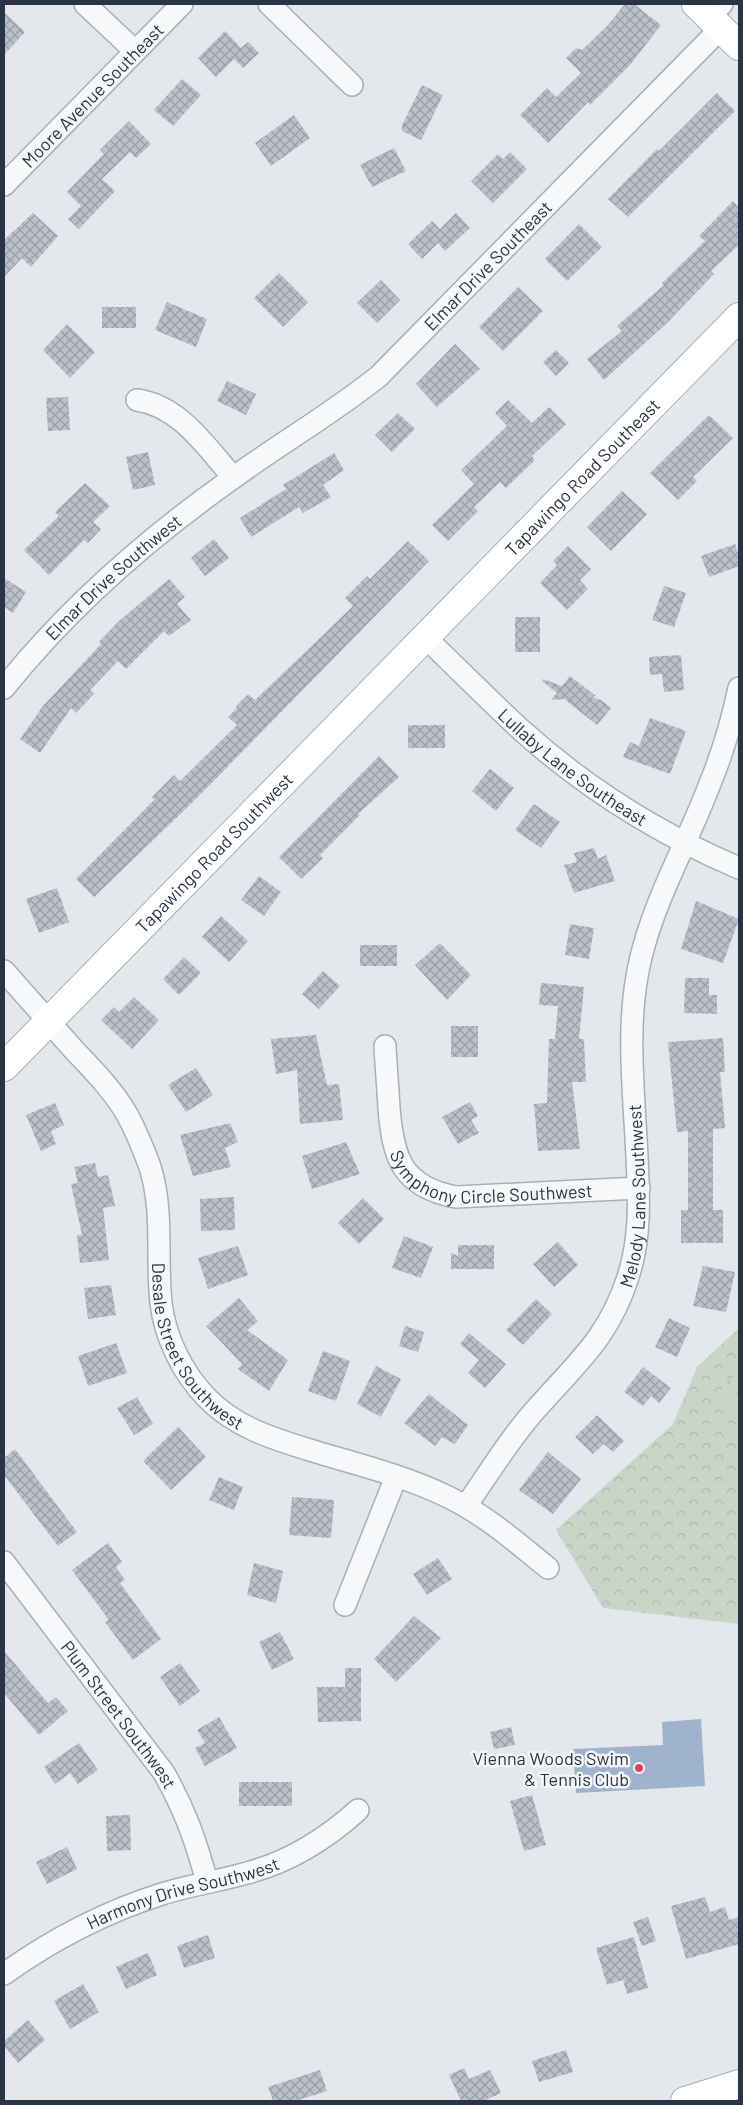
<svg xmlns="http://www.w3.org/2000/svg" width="743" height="2105" font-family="Barlow,sans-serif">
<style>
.forest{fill:url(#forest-crowns)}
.park{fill:url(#park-tufts)}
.water{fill:#9fb4cc}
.building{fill:url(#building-cross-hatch)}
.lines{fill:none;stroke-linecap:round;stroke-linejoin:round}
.street-casing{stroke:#a9aeb7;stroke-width:24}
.secondary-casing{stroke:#a9aeb7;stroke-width:30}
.street{stroke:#f7f8fa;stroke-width:21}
.secondary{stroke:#fff;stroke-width:28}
.poi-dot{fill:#d1495b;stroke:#f4f6f9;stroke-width:2}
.labels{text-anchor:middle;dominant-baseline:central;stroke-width:5;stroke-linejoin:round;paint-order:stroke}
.street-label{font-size:18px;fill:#2b3445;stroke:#f4f6f9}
.poi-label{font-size:18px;fill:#2b3445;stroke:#f4f6f9;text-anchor:end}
</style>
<defs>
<pattern id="forest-crowns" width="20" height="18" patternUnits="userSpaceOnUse" patternTransform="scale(1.25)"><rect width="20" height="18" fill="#c9d6c5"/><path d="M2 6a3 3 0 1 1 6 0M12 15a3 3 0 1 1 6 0" fill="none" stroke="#adb8ab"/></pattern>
<pattern id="park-tufts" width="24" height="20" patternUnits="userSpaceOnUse" patternTransform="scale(1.25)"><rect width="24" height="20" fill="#c9d6c5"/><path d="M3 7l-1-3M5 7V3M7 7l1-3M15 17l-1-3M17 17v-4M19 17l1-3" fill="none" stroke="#adb8ab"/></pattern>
<pattern id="building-cross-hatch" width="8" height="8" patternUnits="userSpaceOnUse" patternTransform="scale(1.25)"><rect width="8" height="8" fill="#bbc0ca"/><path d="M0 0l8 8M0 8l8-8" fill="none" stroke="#989da6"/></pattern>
</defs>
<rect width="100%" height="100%" fill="#e4e7ec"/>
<path class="forest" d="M739,1328V1624L603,1608L556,1530L673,1424L697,1367Z"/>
<path class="park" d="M739,1370V1413L718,1393Z"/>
<path class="water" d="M701,1719L705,1786L576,1793L573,1749L663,1745L662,1722Z"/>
<path class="building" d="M625,4H634L661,25L630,65L590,105L588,102L548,143L520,115L547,88L556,97L581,73L566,58L576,48L582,50L607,26Z
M4,12L25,32L4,55Z
M225,31L241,48L248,42L259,53L243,68L234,59L216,77L198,58Z
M182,79L201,95L173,126L154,110Z
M422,85L443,95L421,140L402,131V125Z
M717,93L735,111L628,217L608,199L657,149L659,151Z
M294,115L310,138L271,166L255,143Z
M129,121L151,144L136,158L130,152L102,179L115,191L79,229L68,219L81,206L67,192L104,154L100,150Z
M394,148L406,171L372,187L360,165Z
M510,152L527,169L493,203L471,181L498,154L503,159Z
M733,201L739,208V245L711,271L714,274L667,323L604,380L587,359L622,331L617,326L664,285L662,283L705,241L699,236Z
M33,213L58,236L31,267L22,258L4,277V240Z
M456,213L470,228L445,251L438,243L422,259L408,244L432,221L440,229Z
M579,224L602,247L567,281L545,259Z
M279,273L308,302L283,327L254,298Z
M381,280L400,300L377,323L357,303Z
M518,287L543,311L503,351L479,327Z
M167,302L207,319L196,347L155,330Z
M102,307H136V328H102Z
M67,324L95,352L70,378L43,350Z
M455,344L480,369L437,407L416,384Z
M556,350L569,363L556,376L543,362Z
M227,381L256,394L246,415L217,401Z
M68,397L70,430L48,431L46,398Z
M508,400L532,423L549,407L566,424L532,456L535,460L506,488L500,482L474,507L478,511L448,541L432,525L474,484L461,470L507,426L495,413Z
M398,413L415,429L392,452L375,435Z
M709,415L733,438L693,477L697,481L678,500L650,473Z
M148,452L155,485L133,490L126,457Z
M334,453L344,470L323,485L331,497L303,513L299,507L251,537L240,518L286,489L283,485Z
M85,483L110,506L93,522L101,529L88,543L84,540L49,575L24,550L59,516L55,512Z
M622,491L647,514L611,551L587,527Z
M214,539L229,558L205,576L191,558Z
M408,541L429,561L197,798L94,897L76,879L154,800L152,797L174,775L180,781L237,725L228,717L237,708L236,706L248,694L255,700L321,637L353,606L345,598L367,576L370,579Z
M735,544L739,556V566L709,577L701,556Z
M568,546L591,569L580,580L588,589L567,610L540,583L557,565L553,561Z
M4,578L26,592L13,613L4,607Z
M169,579L185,597L177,604L191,620L169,636L164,631L126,669L118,661L90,690L94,694L76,713L71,708L40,753L20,739L43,706L101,644L99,642L119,621Z
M664,586L686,593L674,627L652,620Z
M515,617H540V652H515Z
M681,655L684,690L664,692L662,674L650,675L649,657Z
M570,676L596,696L592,697L601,700L611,708L597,725L564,699L551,700L557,693L542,681L543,679L562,686Z
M650,718L686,731L670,774L623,757L630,742L639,746Z
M408,725H445V748H408Z
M379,756L399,777L358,814L360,815L320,855L323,858L301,879L279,857Z
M490,769L514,788L496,811L472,791Z
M534,804L560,822L541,848L515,830Z
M594,848L598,859L606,855L615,881L574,893L564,865L577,862L574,853Z
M259,876L281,892L264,916L241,900Z
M57,888L69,922L39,933L26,899Z
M696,901L739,919L723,963L681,949Z
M221,916L248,941L229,962L202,937Z
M570,924L594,928L589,959L565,955Z
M440,943L471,975L447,1000L415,965Z
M360,945H397V966H360Z
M184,957L201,973L179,995L163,979Z
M323,971L340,986L319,1009L302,994Z
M685,978H709V995H717V1014L684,1013Z
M541,983L584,987L579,1039H584L586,1082H572L580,1149L538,1151L534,1104L547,1103L549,1039H555L558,1006L539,1005Z
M134,997L159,1020L132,1049L101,1020L114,1007L119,1012Z
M451,1026H478V1057H451Z
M316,1035L327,1085L339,1084L343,1120L300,1124L297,1070L276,1074L271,1039Z
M723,1038L725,1072H720L725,1128L713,1129V1210H723V1243H681V1210H688V1131L677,1132L668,1042Z
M196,1068L213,1095L186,1112L168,1085Z
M470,1102L478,1116L471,1120L479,1133L458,1144L442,1117Z
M55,1103L64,1125L51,1131L56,1144L41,1151L26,1115Z
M230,1123L238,1142L225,1148L231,1167L193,1176L180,1135Z
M346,1142L360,1174L312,1189L302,1156Z
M95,1163L98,1177L108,1175L115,1206L103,1208L109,1260L80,1263L77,1235H82L71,1184L78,1183L74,1167Z
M234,1197L235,1230L201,1231L200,1199Z
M363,1198L384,1219L359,1244L338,1223Z
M404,1236L433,1247L421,1278L392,1268Z
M558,1242L578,1265L554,1287L533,1264Z
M458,1245H494V1269H451V1253L458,1256Z
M238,1246L248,1275L208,1289L198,1258Z
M703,1266L735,1272L726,1312L693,1306Z
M111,1285L116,1315L88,1319L84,1288Z
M239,1298L258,1321L247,1330L288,1360L269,1391L238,1369L242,1364L206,1326Z
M536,1299L552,1314L523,1345L506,1330Z
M669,1318L690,1328L677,1357L655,1347Z
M405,1326L424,1332L418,1352L399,1346Z
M469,1333L506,1364L485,1388L468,1373L479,1360L460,1344Z
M116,1343L127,1373L88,1386L78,1356Z
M323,1351L350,1361L336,1401L308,1391Z
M376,1366L401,1379L381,1417L357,1404Z
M643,1367L671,1388L659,1403L651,1396L643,1406L624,1392Z
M429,1394L468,1425L455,1444L442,1437L435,1446L404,1423Z
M137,1397L153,1424L134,1435L117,1408Z
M597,1415L624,1441L613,1452L604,1444L593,1454L575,1437Z
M178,1427L206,1457L171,1490L143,1461Z
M15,1449L77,1532L58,1546L4,1475V1458Z
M548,1452L581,1479L553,1514L519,1490Z
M219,1477L243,1487L234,1510L209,1500Z
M292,1497L334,1500L331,1538L289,1535Z
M108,1543L122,1562L116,1567L125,1580L120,1583L161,1639L133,1660L105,1622L109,1620L72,1570Z
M438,1558L452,1579L427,1595L413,1574Z
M254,1563L283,1571L276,1603L247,1595Z
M414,1616L441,1638L396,1682L374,1659Z
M280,1632L294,1659L272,1670L259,1642Z
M4,1651L48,1703L56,1697L68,1711L39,1735L4,1693Z
M180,1663L200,1691L180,1706L160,1677Z
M345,1668H361V1721L318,1722L317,1687H345Z
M219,1717L237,1748L205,1766L195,1748L205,1743L197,1730Z
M511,1727L515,1745L494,1749L490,1732Z
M79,1743L98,1770L78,1784L70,1773L55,1784L44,1767Z
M239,1782H292V1806H239Z
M532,1795L546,1845L524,1851L510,1801Z
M130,1815L131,1850L107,1851L106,1816Z
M67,1847L77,1869L47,1884L36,1862Z
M705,1897L710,1912L725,1907L729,1920L739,1917V1944L686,1959L671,1906Z
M648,1917L656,1941L642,1946L633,1922Z
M208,1935L215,1958L184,1968L177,1946Z
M634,1937L648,1988L627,1994L623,1980L607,1985L596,1948Z
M148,1953L157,1975L126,1989L116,1967Z
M83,1984L99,2012L70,2029L54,2001Z
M28,2020L45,2040L18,2063L4,2046V2041Z
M566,2050L573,2072L539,2082L532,2061Z
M464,2068L469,2079L490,2070L501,2093L483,2101H461L449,2075Z
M320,2070L327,2091L295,2101H273L268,2087Z"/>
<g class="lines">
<defs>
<g id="street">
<path d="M85,4L135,51"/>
<path d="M269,4L352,85"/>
<path d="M710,17L722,4"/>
<path id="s1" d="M4,185L182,4"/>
<path d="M137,400C180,406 206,447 233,477"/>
<path id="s2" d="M426,638C457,668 487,698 519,728C583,786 659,834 739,868"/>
<path id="s3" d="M4,688C69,607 148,538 233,478C281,443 333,413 379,376L721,28"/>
<path id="s4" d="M4,971C27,997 51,1024 74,1050C92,1069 111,1088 125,1111C135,1128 143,1148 150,1167C164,1211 156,1258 161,1303C165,1337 182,1372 206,1397C237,1430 281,1441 323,1454C364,1466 406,1477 444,1495C483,1513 515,1541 548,1568"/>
<path id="s5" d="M385,1046C386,1067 388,1088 389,1108C393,1158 402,1187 456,1197L639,1188"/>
<path id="s6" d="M466,1506C489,1473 510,1438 537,1408C577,1363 609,1337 628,1277C641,1238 639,1198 637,1157C634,1091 625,1022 641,957C656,896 687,844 709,786C722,755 732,721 739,688"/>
<path id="s7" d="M4,1562L164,1773C185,1810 196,1841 207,1882"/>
<path d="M345,1605L396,1477"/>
<path id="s8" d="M4,1974C53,1939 105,1912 162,1894C190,1885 219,1881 247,1873C289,1862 326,1839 358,1810"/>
</g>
<g id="secondary">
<path d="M696,4L739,46"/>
<path id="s9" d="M4,1067L739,317"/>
<path d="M685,2101L739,2084"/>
</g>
</defs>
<use href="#street" class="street-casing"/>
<use href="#secondary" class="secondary-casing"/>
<use href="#street" class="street"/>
<use href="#secondary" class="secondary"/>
</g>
<circle class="poi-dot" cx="639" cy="1768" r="5"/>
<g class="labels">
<g class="street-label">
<text stroke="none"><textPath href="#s1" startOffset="126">Moore Avenue Southeast</textPath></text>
<text stroke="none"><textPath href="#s3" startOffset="645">Elmar Drive Southeast</textPath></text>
<text stroke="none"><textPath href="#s9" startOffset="826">Tapawingo Road Southeast</textPath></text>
<text stroke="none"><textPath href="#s3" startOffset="156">Elmar Drive Southwest</textPath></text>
<text stroke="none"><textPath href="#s2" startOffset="196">Lullaby Lane Southeast</textPath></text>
<text stroke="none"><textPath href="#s9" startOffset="300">Tapawingo Road Southwest</textPath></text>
<text stroke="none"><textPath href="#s5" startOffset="214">Symphony Circle Southwest</textPath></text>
<text stroke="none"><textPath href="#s6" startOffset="364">Melody Lane Southwest</textPath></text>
<text stroke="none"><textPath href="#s4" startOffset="439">Desale Street Southwest</textPath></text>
<text stroke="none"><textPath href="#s7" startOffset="191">Plum Street Southwest</textPath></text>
<text stroke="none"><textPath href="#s8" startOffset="198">Harmony Drive Southwest</textPath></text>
</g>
<g class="poi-label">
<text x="629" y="1758">Vienna Woods Swim<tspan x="629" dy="21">&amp; Tennis Club</tspan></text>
</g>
</g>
<rect width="743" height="2105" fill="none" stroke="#2b3445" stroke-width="10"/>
</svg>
